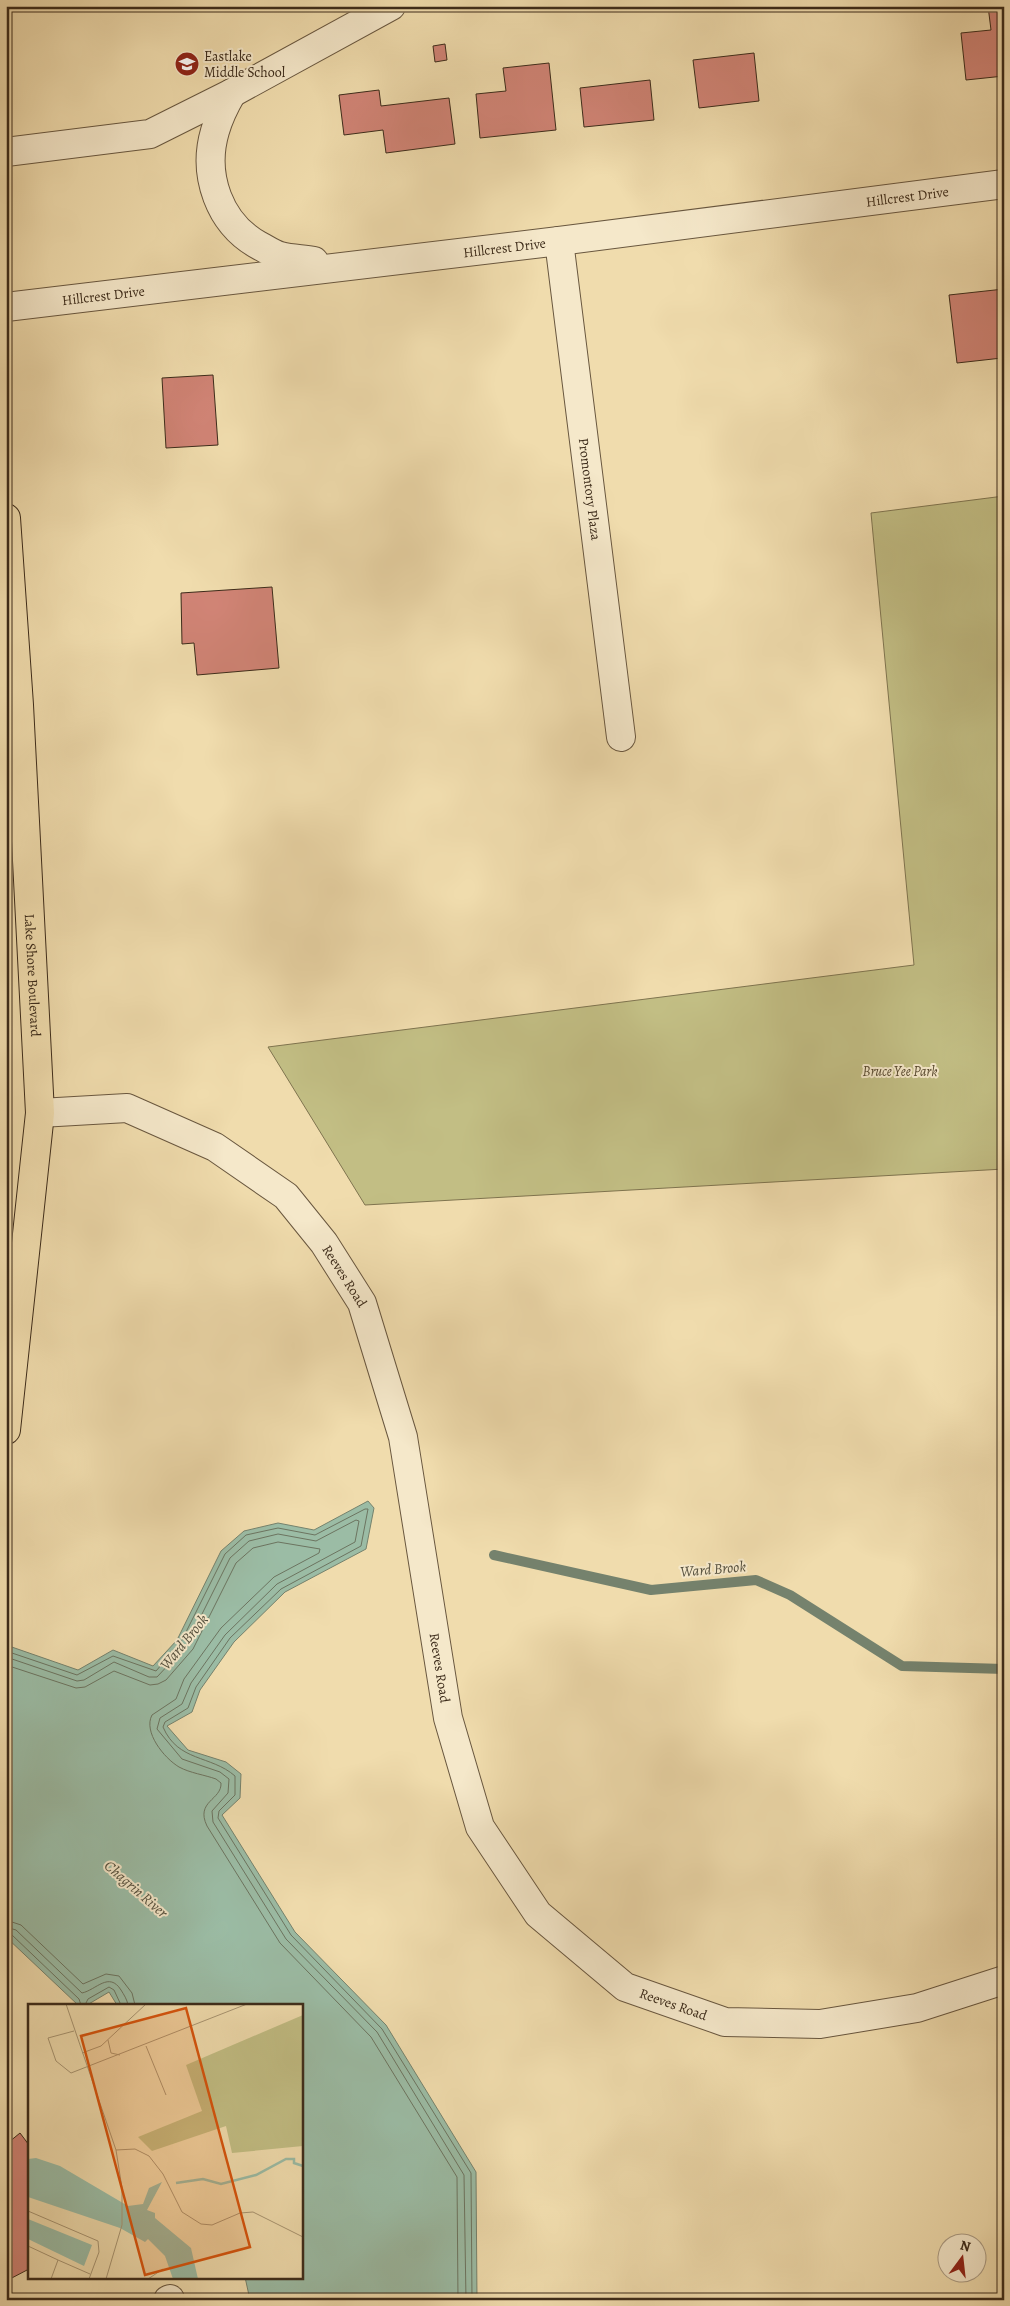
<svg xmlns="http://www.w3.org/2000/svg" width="1010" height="2306" font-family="Alegreya,serif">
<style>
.green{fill:#c2be84;stroke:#7f744f}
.water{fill:#9bbca5;stroke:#75826d}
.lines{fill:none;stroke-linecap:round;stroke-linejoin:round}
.shore{stroke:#6c7460;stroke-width:1}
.stream{stroke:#75826d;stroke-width:10}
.building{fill:#d18476;stroke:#3c2b1a}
.minor-casing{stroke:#69573f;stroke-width:30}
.major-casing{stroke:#3c2b1a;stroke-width:30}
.minor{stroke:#f5e8ca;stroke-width:28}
.major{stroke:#f0dcad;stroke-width:28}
.labels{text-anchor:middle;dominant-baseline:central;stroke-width:4;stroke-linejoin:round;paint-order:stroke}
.poi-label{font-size:14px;fill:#3c2b1a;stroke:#f5e8ca;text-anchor:start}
.street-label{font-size:14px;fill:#3c2b1a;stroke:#f5e8ca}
.park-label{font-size:14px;font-style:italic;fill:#57482f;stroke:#f5e8ca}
.water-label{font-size:15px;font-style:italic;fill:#544f3d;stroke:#f5e8ca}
.inset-river{fill:none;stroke:#9bbca5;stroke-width:2.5}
.inset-road{fill:none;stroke:#a89572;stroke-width:1}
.view{fill:#d7540d;fill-opacity:0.15;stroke:#d7540d;stroke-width:2.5}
.inset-edge{fill:none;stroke:#3c2b1a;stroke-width:2.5}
</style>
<rect width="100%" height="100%" fill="#f0dcad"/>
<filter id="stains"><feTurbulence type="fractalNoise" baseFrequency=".004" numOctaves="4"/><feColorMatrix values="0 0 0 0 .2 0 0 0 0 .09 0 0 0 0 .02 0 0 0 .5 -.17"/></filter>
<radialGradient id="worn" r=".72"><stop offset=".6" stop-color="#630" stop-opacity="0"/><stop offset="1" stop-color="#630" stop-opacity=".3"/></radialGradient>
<path class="green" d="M1004,496V1169L365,1205L268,1047L914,965L871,513Z"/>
<path class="water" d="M368,1501L374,1508L366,1549L285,1592L234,1642L200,1690L192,1712L167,1726L188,1750L226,1762L241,1774L240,1798L222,1815L295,1932L386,2025L476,2172L477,2300H250L245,2277H301V2005H117L109,1992L87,2005H78L6,1937V1645L78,1670L113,1650L153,1666L177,1640L221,1551L244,1531L278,1523L314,1530Z"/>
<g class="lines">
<path class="shore" d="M6,1651L77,1675L113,1656L156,1671L181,1642L225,1554L246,1535L278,1528L315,1535L365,1509H368L361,1546L281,1589L230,1638L196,1687L188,1708L165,1722L163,1727C178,1762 211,1755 235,1776V1795L219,1811L218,1818L291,1935L382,2029L471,2173L472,2300
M6,1657L77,1681L84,1680L114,1662L149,1677H157L186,1646L230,1558L249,1541L278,1534L316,1541L356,1520L359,1521L355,1542L277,1584L225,1635L191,1683L182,1704L160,1718L157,1729L182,1759L220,1772L229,1779L228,1793L212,1811L213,1822L286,1939L377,2032L464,2175L466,2300
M6,1665L76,1688L85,1687L114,1671L150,1685L158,1684L166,1680L193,1649L236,1563L253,1548L278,1542L320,1549L319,1553L274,1577L221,1628L184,1679L176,1699L152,1715C143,1732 164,1758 179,1767C190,1773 205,1775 216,1779L221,1783C222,1800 195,1801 207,1826L280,1943L371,2037L457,2177L458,2300
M6,1920L21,1925L83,1984L106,1974L119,1976L132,1993L135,2005
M6,1927L16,1930L82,1993C96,1990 109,1971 121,1990C124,1995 127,1999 128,2005
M6,1934L12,1935L79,1999L81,2005
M85,2005L88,1999L109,1987L114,1990L121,2005"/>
<path class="stream" d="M494,1555L651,1590L756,1580L790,1595L902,1666L1004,1669"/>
</g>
<path class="building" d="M988,6H1004V76L966,80L961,33L991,30Z
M445,44L447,60L435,62L433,46Z
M754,53L759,101L699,108L693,60Z
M549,63L556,130L480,138L476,94L506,91L503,68Z
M650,80L654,120L584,127L580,88Z
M379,90L381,106L449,98L455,144L386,153L383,130L344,135L339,95Z
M1004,289V332L999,333L1002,358L957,363L949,295Z
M213,375L218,445L166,448L162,378Z
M272,587L279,668L197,675L194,643L182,644L181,593Z
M20,2133L29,2145V2269L6,2281V2139L9,2142Z"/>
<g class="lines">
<defs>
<g id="minor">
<path d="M232,93C225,105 219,117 215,131C202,175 219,224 260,246C266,249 273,254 280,256C291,259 303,259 314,261"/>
<path d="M6,152L150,134L232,93L391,6"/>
<path id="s1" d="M559,241L621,737"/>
<path id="s2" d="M6,307L559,241L1004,184"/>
<path id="s3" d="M40,1113L127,1108L215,1147L286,1196L324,1243L362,1303L403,1437L448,1718L480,1827L538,1914L625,1987L725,2022L820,2024L917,2008L1004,1980"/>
<path d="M168,2300L170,2299"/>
</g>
<g id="major">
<path id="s4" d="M6,518L19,705L40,1113L6,1430"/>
</g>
</defs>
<use href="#minor" class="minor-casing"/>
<use href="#major" class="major-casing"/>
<use href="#minor" class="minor"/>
<use href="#major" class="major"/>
</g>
<defs>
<symbol id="school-disc" viewBox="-11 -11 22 22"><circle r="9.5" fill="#8f2418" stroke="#f5e8ca"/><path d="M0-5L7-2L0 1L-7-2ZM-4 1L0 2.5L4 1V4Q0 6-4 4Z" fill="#fff"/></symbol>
</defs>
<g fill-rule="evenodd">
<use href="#school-disc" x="173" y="50" width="28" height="28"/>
</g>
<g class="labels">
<g class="poi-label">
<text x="204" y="56">Eastlake<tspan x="204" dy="16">Middle School</tspan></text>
</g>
<g class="street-label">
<text stroke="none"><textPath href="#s2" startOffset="908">Hillcrest Drive</textPath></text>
<text stroke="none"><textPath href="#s2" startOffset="502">Hillcrest Drive</textPath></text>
<text stroke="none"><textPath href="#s2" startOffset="98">Hillcrest Drive</textPath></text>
<text stroke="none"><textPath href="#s1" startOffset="250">Promontory Plaza</textPath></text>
<text stroke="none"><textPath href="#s4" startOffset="458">Lake Shore Boulevard</textPath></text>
<text stroke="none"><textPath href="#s3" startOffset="369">Reeves Road</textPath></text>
<text stroke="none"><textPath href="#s3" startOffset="775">Reeves Road</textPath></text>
<text stroke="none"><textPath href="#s3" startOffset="1209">Reeves Road</textPath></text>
</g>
<g class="park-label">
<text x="900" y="1071">Bruce Yee Park</text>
</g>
<g class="water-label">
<text transform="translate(713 1569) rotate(-5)">Ward Brook</text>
<text transform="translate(184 1642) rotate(-51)">Ward Brook</text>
<text transform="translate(136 1889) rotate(41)">Chagrin River</text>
</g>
</g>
<g transform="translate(28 2004)">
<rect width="275" height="275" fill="#f0dcad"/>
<path d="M275,11V142L204,149L198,122L124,147L110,133L174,107L158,61Z" fill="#c2be84"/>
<path d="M8,154L32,162L100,202L115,200L121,184L134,178L119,206L127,209V214L163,244L170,275H145L137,252L120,235L117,238L92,224L0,193V155ZM0,215L64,241L56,262L0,235Z" fill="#9bbca5"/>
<path class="inset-river" d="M148,179L175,175L193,180L228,171L258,155H266V159L275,162"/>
<path class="inset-road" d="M38,0L88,146L94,184V221L78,275M46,27L20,34L28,57L43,69L219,0M80,36L83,49L92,51M118,42L138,91M54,49L73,42L118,0M88,146L107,145L121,152L135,170L154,208L173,220L184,221L212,209L225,208L275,233M0,207L70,237L71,248L61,275M0,242L30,256L23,275M30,256L62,270M120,275L135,265"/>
<path class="view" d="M158,4L222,243L117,271L53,32Z"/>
<rect width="275" height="275" class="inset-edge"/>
</g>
<rect width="1010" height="2306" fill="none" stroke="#f0dcad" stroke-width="25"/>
<rect x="8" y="8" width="995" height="2291" fill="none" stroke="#3c2b1a" stroke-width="2.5"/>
<rect x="12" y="12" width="985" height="2281" fill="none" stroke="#3c2b1a"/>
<g transform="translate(962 2258) rotate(15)"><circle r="24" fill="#f5e8ca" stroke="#ab9c84"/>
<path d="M0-4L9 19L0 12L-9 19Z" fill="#8f2418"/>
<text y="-8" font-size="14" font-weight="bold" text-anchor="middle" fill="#3c2b1a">N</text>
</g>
<rect width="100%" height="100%" filter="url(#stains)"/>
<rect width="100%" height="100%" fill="url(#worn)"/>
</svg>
